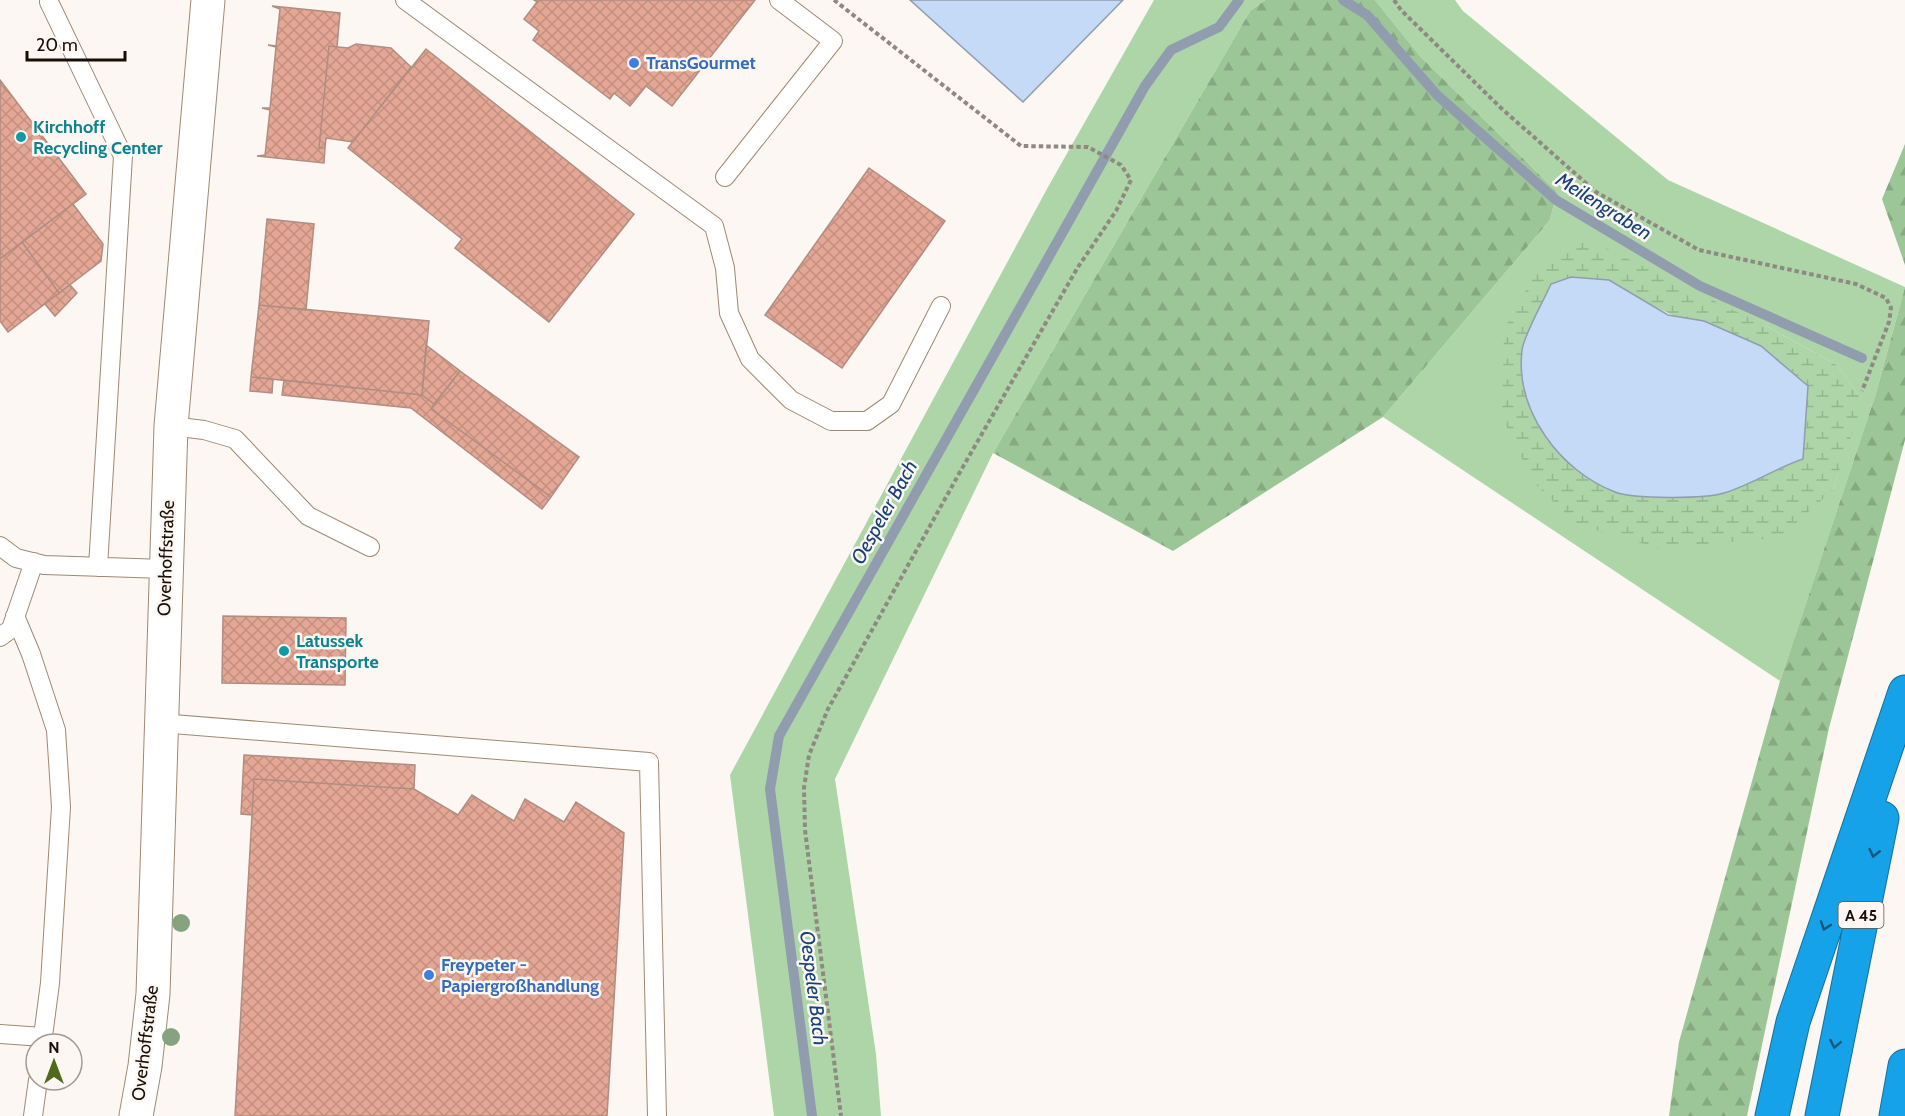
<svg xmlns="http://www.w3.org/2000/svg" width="1905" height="1116" font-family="Cabin,sans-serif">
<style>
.green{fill:#add5a8;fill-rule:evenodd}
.forest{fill:url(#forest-firs)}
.wetland{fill:url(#wetland-marsh);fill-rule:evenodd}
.water{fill:#c5daf7;stroke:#919daf;stroke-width:1.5}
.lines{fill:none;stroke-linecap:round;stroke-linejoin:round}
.stream{stroke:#919daf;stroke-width:10}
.building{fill:url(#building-cross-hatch);stroke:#b08d83;stroke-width:1.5}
.lane-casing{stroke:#a08971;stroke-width:20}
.street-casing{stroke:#a08971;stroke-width:35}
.highway-casing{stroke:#166f99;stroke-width:35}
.path{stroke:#8f8982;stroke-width:4;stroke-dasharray:4.5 3;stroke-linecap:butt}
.lane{stroke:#fff;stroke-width:18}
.street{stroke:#fff;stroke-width:33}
.highway{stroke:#16a2e8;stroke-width:33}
.tree{fill:#86a380}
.oneway{stroke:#165877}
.shop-dot{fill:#3f7fe0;stroke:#fcf7f2;stroke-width:2}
.culture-dot{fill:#0f9aa8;stroke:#fcf7f2;stroke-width:2}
.labels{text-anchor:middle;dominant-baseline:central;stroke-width:5;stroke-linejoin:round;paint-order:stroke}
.shield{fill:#fcf7f2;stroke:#5c554d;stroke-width:1.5}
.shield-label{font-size:16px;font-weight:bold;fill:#170f06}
.shop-label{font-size:18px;font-weight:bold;fill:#366cbe;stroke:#fcf7f2;text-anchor:start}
.culture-label{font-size:18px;font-weight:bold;fill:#0d838f;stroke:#fcf7f2;text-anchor:start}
.street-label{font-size:18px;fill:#170f06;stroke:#fcf7f2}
.water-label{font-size:20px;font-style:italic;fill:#17427b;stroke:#fcf7f2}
</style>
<defs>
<pattern id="forest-firs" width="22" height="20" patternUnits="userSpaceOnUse" patternTransform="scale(1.5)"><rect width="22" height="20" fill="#9dc698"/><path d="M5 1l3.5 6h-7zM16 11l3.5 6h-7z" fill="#86a982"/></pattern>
<pattern id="wetland-marsh" width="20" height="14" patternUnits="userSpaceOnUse" patternTransform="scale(1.5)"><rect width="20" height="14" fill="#add5a8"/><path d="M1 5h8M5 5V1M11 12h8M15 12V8" fill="none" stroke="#94b68f"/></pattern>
<pattern id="building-cross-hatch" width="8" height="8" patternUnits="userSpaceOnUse" patternTransform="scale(1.5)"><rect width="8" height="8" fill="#e5a795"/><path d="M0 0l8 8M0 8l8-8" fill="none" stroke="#c48f7f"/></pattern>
</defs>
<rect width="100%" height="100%" fill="#fcf7f2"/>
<path class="green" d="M1154,0H1265L1250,11L993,453L835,779L876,1054L881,1116H774L730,775L1048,187Z
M1375,0H1455L1463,11L1668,180L1905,287L1876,393L1780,681L1383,417L1550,220L1557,192L1420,56ZM1564,248L1768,327L1837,365L1862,400L1833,490L1578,525L1504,329Z"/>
<path class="forest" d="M1265,0H1375L1420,56L1557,192L1550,220L1383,417L1173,551L993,453L1250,11Z
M1905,144V265L1882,199Z
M1905,287V440L1829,728L1747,1116H1669L1679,1042L1780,681L1876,393Z"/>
<path class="wetland" d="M1587,239L1768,327L1837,365L1863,401L1833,490L1779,538L1658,548L1578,525L1533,482L1502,417L1504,329L1542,262L1564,248ZM1551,284L1641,300L1792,373L1807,386L1803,459L1723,493H1618L1591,480L1552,446L1534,422L1527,392L1522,368V348Z"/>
<path class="water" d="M910,0H1123L1023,102Z
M1571,277L1609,280L1668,315L1704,321L1761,346L1808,386L1803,459C1776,468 1751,485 1724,493C1705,499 1633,499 1615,492C1560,471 1515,411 1522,350C1524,335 1544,300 1551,284Z"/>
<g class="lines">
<path class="stream" d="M1343,0L1367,15L1437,95L1556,200L1700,286L1862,358
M812,1116L770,789L779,736L1145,86L1171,50L1219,27L1239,0"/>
</g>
<path class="building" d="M534,0H755L672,106L646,86L630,106L614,93L610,99L533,40L539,31L524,19L537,2Z
M272,6L340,13L337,47L329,46L319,148H325L324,163L257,156L265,155L270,110L262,108H270L276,47L268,45L276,46L280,9Z
M356,44L391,48L411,67L353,142L326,138L325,148H319L329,46L348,48Z
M426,49L634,214L549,322L455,248L462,239L348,148Z
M0,80L86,194L0,259Z
M869,168L945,221L842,368L765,315Z
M73,204L103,244L101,261L59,293L22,242Z
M267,219L314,224L306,310L259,305Z
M22,242L59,293L8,332L0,321V259Z
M70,285L77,293L55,316L45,304Z
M259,305L429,321L422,395L251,377Z
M426,345L460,371L434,404L422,395Z
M460,371L579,457L551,497L431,409Z
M251,377L273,379L272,393L250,391Z
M284,380L422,395L434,404L431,409L551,497L542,509L411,408L282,395Z
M223,616L346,618L345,685L222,683Z
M244,755L415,765L414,789L254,779L252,815L241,814Z
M254,779L414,789L458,815L472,795L514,821L525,799L564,822L576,802L624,833L607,1116H235Z"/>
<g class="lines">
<defs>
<path id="lane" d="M405,0L714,226L725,268L729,313L750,359L791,400L831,421H867L891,404L941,306
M49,2L123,156L98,567
M725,177L833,41L779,0
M171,426L204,430L235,439L308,516L370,547
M0,546L16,558L44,565L165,569
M15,616L31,654L56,730L61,807L50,983L42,1044
M0,637L11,629L34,562
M160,723L649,762L657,1116
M0,1034L43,1037
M33,1116L38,1080"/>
<path id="street" d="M136,1116L145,1066L153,994L171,426L208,0"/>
<path id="highway" d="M1772,1116L1793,1022L1905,692
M1822,1116L1882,818
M1896,1116L1905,1066"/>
</defs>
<use href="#lane" class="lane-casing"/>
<use href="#street" class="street-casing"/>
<use href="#highway" class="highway-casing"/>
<path class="path" d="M834,0L1021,146L1088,147L1121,165L1131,180L1116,211L1078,267L960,472L828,709L809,755L804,788L805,830L841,1116
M1394,0L1401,10L1501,108L1596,192L1699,250L1856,284L1886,298L1891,308L1889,322L1862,391"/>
<use href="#lane" class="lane"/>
<use href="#street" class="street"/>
<use href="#highway" class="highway"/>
</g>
<g class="tree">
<circle cx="181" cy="923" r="9"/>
<circle cx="171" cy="1037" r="9"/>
</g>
<defs><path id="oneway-chevron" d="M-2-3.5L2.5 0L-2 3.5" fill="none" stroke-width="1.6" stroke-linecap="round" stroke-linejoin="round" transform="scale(1.5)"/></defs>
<g class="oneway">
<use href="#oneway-chevron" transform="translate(1874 853) rotate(103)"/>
<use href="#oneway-chevron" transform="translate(1825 926) rotate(109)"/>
<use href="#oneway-chevron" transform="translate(1835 1044) rotate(101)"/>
</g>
<g class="shop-dot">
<circle cx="634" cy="63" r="6"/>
<circle cx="429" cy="975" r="6"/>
</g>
<g class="culture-dot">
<circle cx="21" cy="137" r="6"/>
<circle cx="284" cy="651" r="6"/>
</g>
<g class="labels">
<rect class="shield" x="1838.5" y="902" width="45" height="26" rx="4.5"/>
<g class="shield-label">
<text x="1861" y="915">A 45</text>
</g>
<g class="shop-label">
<text x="646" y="63">TransGourmet</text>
<text x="441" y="965">Freypeter -<tspan x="441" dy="21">Papiergroßhandlung</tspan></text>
</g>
<g class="culture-label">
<text x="33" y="127">Kirchhoff<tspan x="33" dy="21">Recycling Center</tspan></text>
<text x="296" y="641">Latussek<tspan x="296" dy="21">Transporte</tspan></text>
</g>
<g class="street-label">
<text transform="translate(166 558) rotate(-88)">Overhoffstraße</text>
<text transform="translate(145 1043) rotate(-83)">Overhoffstraße</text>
</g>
<g class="water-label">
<text transform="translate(1604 206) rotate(32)">Meilengraben</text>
<text transform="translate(884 512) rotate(-61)">Oespeler Bach</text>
<text transform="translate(814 988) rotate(83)">Oespeler Bach</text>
</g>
</g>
<g transform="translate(54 1062)"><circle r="28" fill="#fcf7f2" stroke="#a09a94" stroke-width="1.5"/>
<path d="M0-4.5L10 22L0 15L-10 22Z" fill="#506a1c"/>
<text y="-9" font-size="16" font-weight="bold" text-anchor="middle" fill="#170f06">N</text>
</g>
<path d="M27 51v9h98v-9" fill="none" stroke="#170f06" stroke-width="3"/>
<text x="36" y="51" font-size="18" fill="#170f06" stroke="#fcf7f2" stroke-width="4.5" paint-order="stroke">20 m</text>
</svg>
